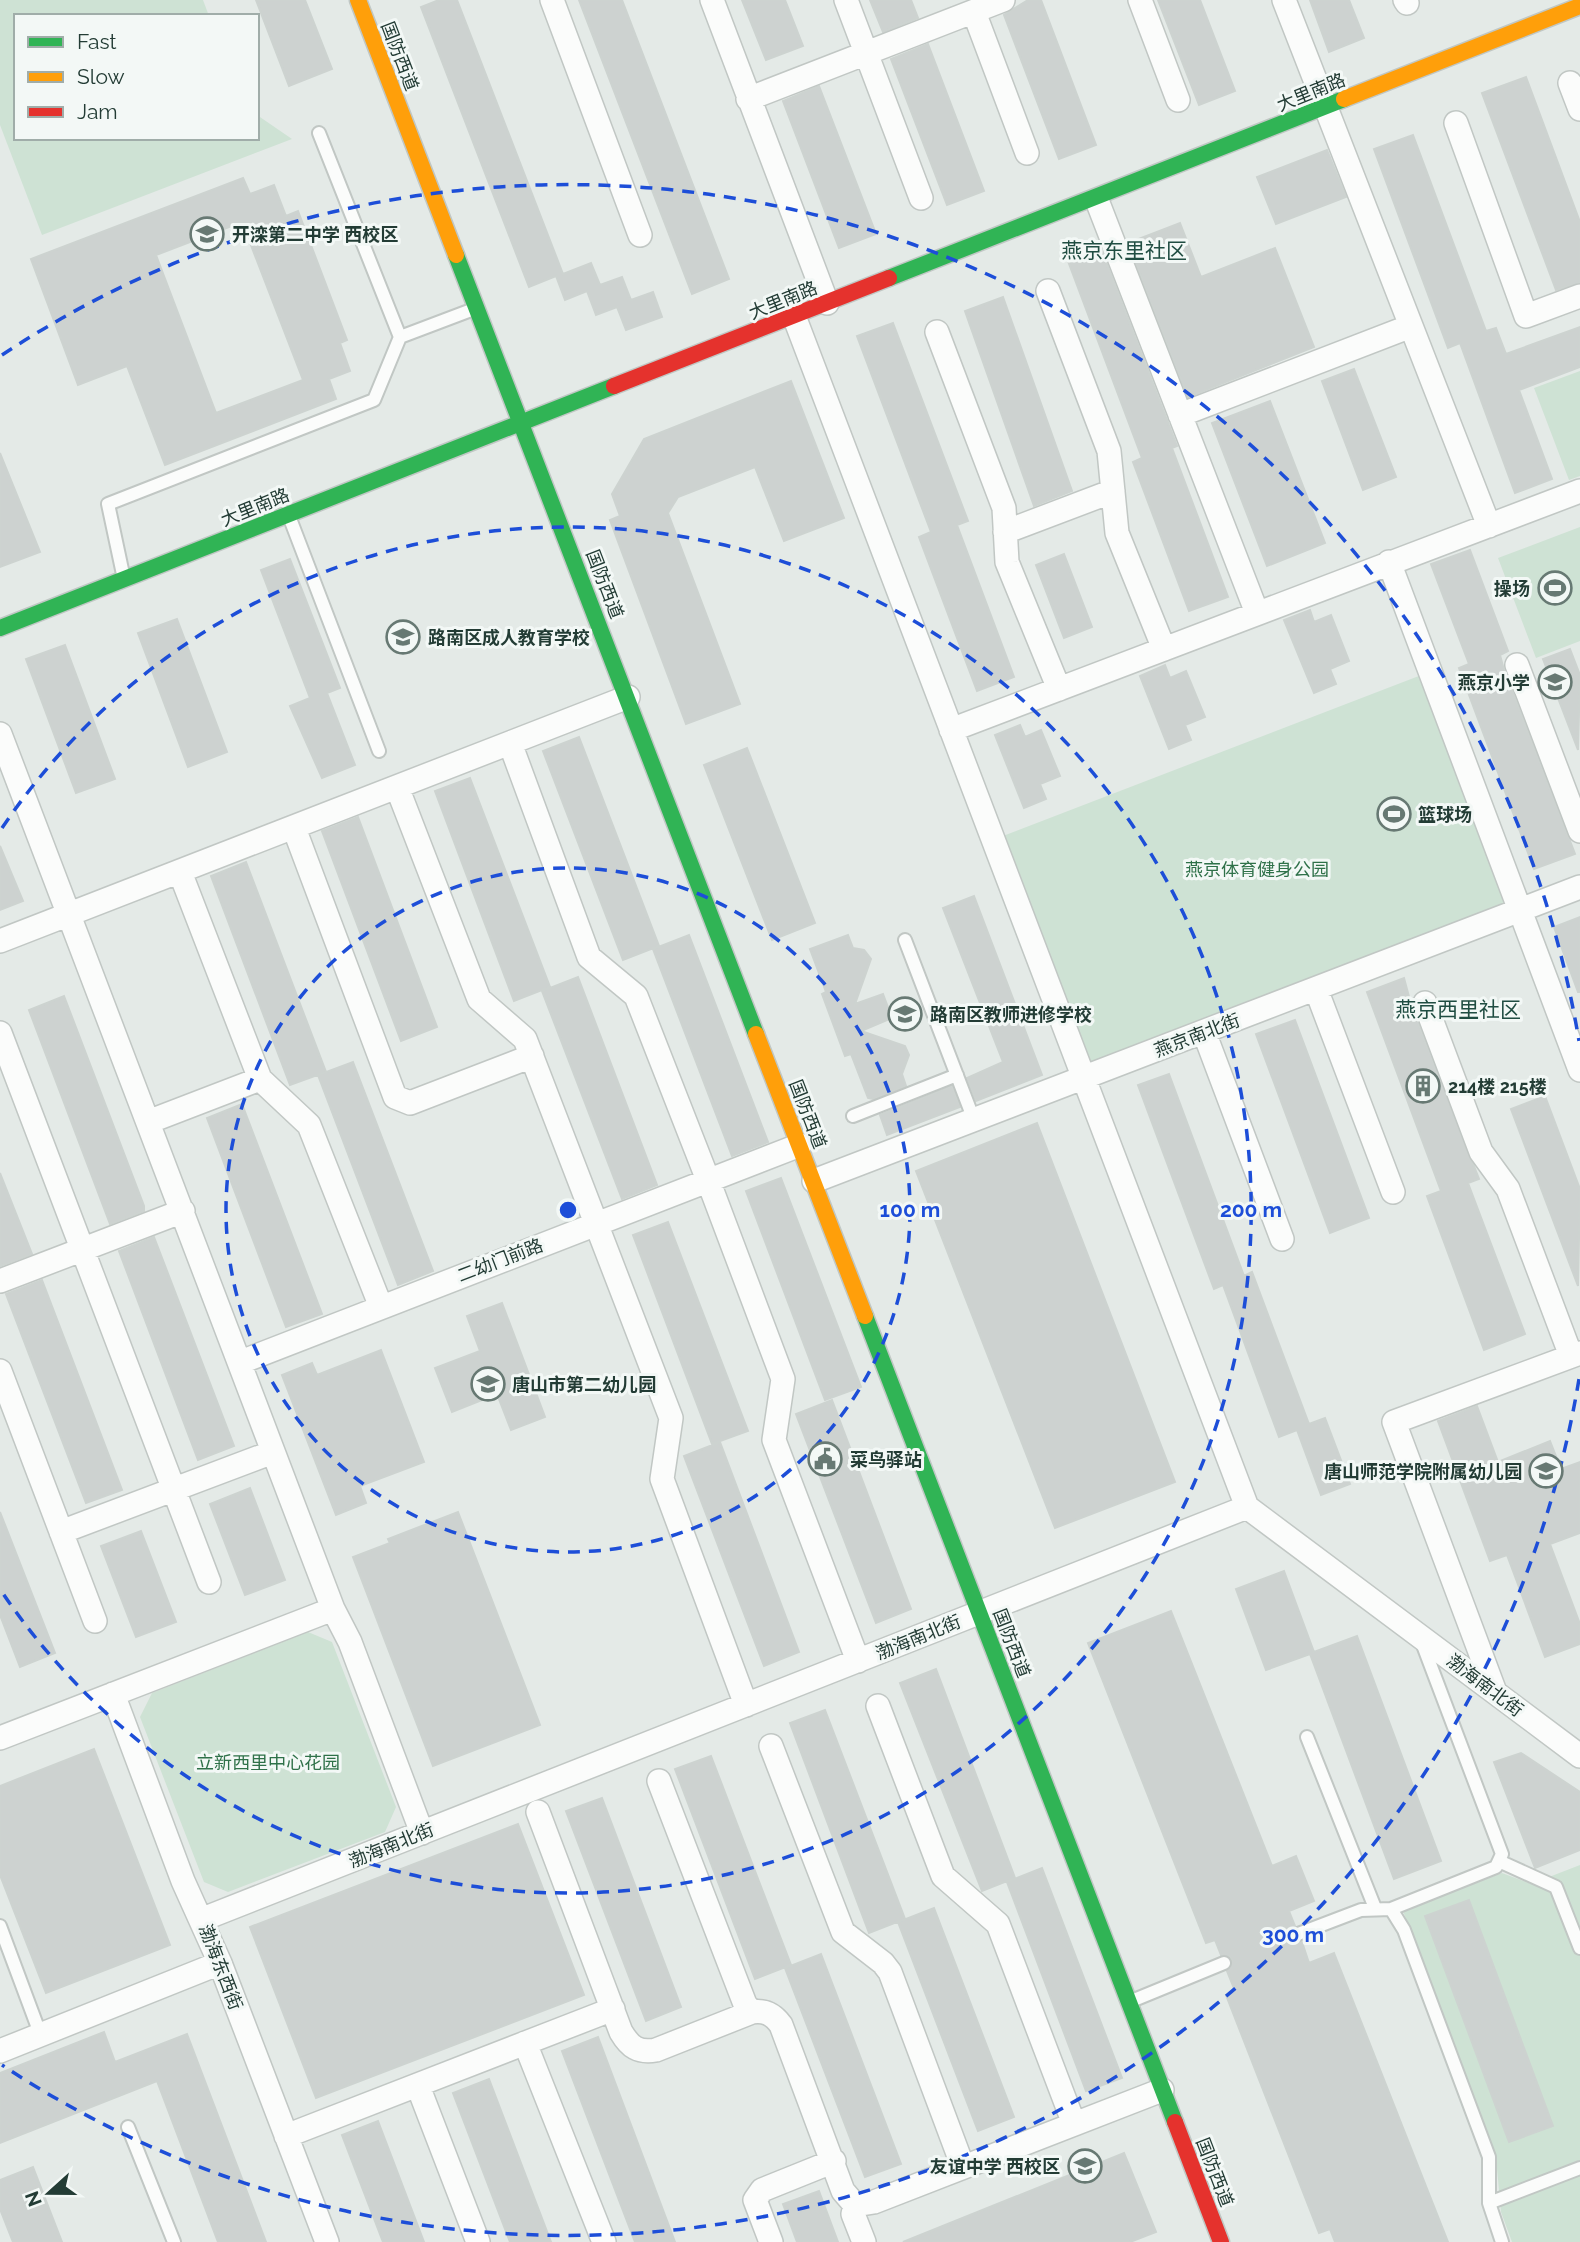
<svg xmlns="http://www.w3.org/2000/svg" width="1580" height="2242" font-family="Raleway,'Noto Sans SC',sans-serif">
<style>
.green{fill:#cee2d4}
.building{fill:#cdd2d0;stroke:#cdd3d0;stroke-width:2;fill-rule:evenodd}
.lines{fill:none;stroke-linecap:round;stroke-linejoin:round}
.lane-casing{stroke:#c1c7c4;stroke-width:16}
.street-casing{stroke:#c1c7c4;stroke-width:26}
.fast-casing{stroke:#c0c7c4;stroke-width:19}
.slow-casing{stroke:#c0c7c4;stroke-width:19}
.jam-casing{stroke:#c0c7c4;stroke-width:19}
.lane{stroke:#fbfcfb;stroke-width:12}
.street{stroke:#fbfcfb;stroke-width:23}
.fast{stroke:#30b455;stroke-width:16}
.slow{stroke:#ff9f0a;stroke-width:16}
.jam{stroke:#e5322d;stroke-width:16}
.ring{fill:none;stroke:#1d4ed8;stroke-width:3.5;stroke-dasharray:12 9}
.labels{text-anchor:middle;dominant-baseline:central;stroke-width:6;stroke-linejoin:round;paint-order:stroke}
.street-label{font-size:18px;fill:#233c35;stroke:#f3f8f6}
.poi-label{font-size:18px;font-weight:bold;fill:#233c35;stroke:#f3f8f6;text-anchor:start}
.park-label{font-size:18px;fill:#2f7149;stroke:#f3f8f6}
.quarter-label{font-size:21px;fill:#204d42;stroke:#f3f8f6}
.centre{fill:#1d4ed8;stroke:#f3f8f6;stroke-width:3.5}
.ring-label{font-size:21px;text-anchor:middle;font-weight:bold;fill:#1d4ed8;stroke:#f3f8f6;stroke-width:6;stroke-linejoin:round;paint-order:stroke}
</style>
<rect width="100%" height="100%" fill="#e4eae7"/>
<path class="green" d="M0,0H203L209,16H16V138H257V115L292,139L42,235L0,125Z
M1580,371V476L1569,480L1534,388Z
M1580,527V641L1536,658L1498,558Z
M1424,674L1511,901L1091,1064L1003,836Z
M308,1632L332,1642L396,1807L385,1832L228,1892L204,1882L140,1717L152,1693Z
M1580,1865V2242H1512L1501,2212L1496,2158L1403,1911L1502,1873L1531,1884Z"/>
<path class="building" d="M256,0H305L332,69L289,86Z
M439,0H457L563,274L591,263L600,285L622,277L631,300L653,292L662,317L626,330L617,307L596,315L587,291L565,300L556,276L529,287L421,7Z
M579,0H622L729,279L692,294Z
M742,0H785L803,46L766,60Z
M870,0H911L918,18L883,32Z
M1028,0H1041L1096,145L1059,159L1004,15Z
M1158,0H1200L1235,91L1199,105Z
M1310,0H1349L1364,38L1329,52Z
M928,44L984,191L947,205L891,59Z
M1526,77L1580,222V282L1556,290L1482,93Z
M819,86L876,234L839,248L783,101Z
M1413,135L1486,331L1496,328L1506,354L1580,327V367L1519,390L1552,479L1515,493L1460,343L1448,348L1374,149Z
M1327,150L1346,197L1276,224L1257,177Z
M243,178L250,194L274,185L286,216L298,211L347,340L340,343L350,371L329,379L336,399L165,465L127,366L78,385L31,259ZM242,222L303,380L216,413L156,255Z
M1180,223L1201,277L1275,248L1314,347L1188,397L1128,243Z
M1101,249L1177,446L1172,448L1228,597L1189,611L1133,462L1142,458L1068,261Z
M1003,297L1072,491L1034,506L965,311Z
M893,323L968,521L957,525L1014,677L977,691L919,537L931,532L857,336Z
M1354,369L1396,477L1363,490L1322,381Z
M791,381L844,518L784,541L755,467L678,497L668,513L740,704L686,724L610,520L620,516L612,494L644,439Z
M1270,401L1325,543L1267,566L1212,423Z
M0,453L40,552L0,567Z
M1470,550L1508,651L1500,655L1504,670L1575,854L1534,869L1459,668L1469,664L1431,564Z
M1064,554L1092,627L1064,638L1036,565Z
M290,559L340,688L327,693L355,765L322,778L290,706L310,698L261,570Z
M1310,610L1314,622L1331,615L1349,661L1330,669L1336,684L1314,693L1284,620Z
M177,619L227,752L188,767L138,633Z
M65,645L115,779L76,793L26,659Z
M1570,649L1580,675L1578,750L1543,659Z
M1165,665L1170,678L1186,671L1205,717L1185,725L1191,740L1169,749L1140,676Z
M1020,725L1025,737L1041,730L1060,776L1040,784L1046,799L1024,808L995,735Z
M579,737L659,946L623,960L543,751Z
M747,748L815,923L772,940L704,765Z
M470,778L550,987L514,1001L435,791Z
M358,817L437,1027L401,1041L322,831Z
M0,846L23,901L0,910Z
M246,862L326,1072L290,1085L211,876Z
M974,896L1042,1075L976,1101L967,1078L1003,1062L943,908Z
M1580,917V992H1578L1554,927Z
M689,935L768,1142L732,1156L653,949Z
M848,935L853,948L864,950L871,959L855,1004L883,994L892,1018L861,1031L905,1046L909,1055L902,1074L906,1086L873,1099L868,1098L851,1054L845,1056L822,994L826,992L810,949Z
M578,977L657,1185L622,1199L542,991Z
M1404,978L1412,1008L1479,1179L1468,1183L1525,1334L1484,1350L1427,1196L1441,1191L1367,992Z
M64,996L144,1206V1211L110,1224L29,1010Z
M1295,1020L1369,1218L1330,1233L1256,1034Z
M353,1062L433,1271L398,1285L318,1075Z
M1169,1074L1244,1276L1252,1272L1309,1424L1325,1418L1350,1484L1321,1495L1297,1430L1279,1437L1223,1285L1214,1289L1138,1085Z
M952,1086L960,1107L887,1135L880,1115Z
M1545,1096L1580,1189L1578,1286L1511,1109Z
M242,1104L322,1314L286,1327L207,1118Z
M1037,1123L1175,1482L1055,1528L916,1171Z
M0,1173L32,1254L0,1266Z
M781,1178L861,1387L825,1400L746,1191Z
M668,1222L748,1431L712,1444L633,1235Z
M154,1237L234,1446L198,1460L119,1251Z
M42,1280L122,1490L86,1503L6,1294Z
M502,1303L545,1417L511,1430L497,1394L452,1412L435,1368L480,1351L467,1316Z
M381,1350L424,1462L360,1486L366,1503L336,1515L282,1375L312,1363L317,1375Z
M832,1400L911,1609L876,1623L796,1414Z
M1477,1406L1498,1462L1550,1441L1561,1469L1580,1462V1533L1550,1544L1580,1624V1644L1545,1657L1507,1555L1490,1561L1438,1421Z
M720,1442L799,1652L764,1666L684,1456Z
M250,1488L285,1580L245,1595L210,1504Z
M0,1512L55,1653L20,1667L0,1615Z
M458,1512L540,1725L433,1766L353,1557L390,1543L388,1539Z
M141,1531L176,1622L136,1637L101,1546Z
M1284,1571L1314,1652L1357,1636L1441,1861L1394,1879L1310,1654L1266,1670L1236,1589Z
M1171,1611L1272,1866L1296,1856L1314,1901L1289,1911L1295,1926L1290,1932V1938L1302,1942L1309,1963L1334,1953L1448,2242H1335L1330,2229L1319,2233L1226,1995L1235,1991L1227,1971L1232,1960L1229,1956L1221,1955L1215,1940L1206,1943L1088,1643Z
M936,1669L1015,1878L982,1891L900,1683Z
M825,1710L905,1919L869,1933L790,1723Z
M94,1749L170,1945L46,1993L0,1875V1786Z
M1521,1753L1580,1792V1850L1535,1868L1494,1762Z
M711,1756L791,1965L755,1979L675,1769Z
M602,1798L681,2007L646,2021L566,1811Z
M518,1824L584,1995L316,2098L250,1927Z
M1042,1868L1122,2078L1086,2091L1007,1882Z
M1469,1900L1553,2126L1509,2142L1425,1916Z
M934,1908L1014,2117L978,2131L898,1922Z
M821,1954L901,2164L865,2177L785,1968Z
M104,2032L115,2062L187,2034L266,2242H218L157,2081L0,2143V2073Z
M598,2037L675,2242H635L562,2051Z
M489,2079L551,2242H510L453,2093Z
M378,2121L424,2242H383L342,2135Z
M1124,2153L1156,2232L1130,2242H903Z
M33,2167L62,2242H13L0,2209V2180Z
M819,2191L838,2242H797L783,2204Z"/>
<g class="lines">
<defs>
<path id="lane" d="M400,337L474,309
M289,516L379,751
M124,579L108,504L374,400L400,337L319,133
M905,940L974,1120
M853,1116L957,1075
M1307,1737L1375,1908
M1501,1862L1556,1887L1580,1948
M1391,1909L1496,1867L1502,1854L1421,1640
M0,1926L41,2036
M1298,1934L1361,1910L1391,1909L1404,1930L1489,2157V2203L1502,2242
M1129,2002L1224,1963
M128,2127L174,2242
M1489,2203L1580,2168"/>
<path id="street" d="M552,0L640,235
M712,0L827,303
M846,0L921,198
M1140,0L1178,100
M1284,0L1489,526
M1405,0L1407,3
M974,12L1027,153
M1570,83L1580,109
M748,99L1003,0
M1456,123L1526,316L1580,296
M1098,203L1257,613
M1048,291L1109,451L1117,533L1164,649
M794,316L1247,1507
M937,332L1004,508L1007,562L1059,689
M1180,415L1411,326
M1005,532L1113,491
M1389,562L1580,1070
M1517,665L1580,831
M951,730L1580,491
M0,734L333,1609L350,1642L422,1833
M510,743L589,957L636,996L708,1180L783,1379L774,1440L858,1661
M397,787L479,999L525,1039L671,1418L662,1479L746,1705
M294,828L395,1097L410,1103L532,1056
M180,872L260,1079L309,1125L381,1307
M0,941L628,697
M1316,989L1393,1192
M1425,1003L1481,1152L1508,1189L1571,1356
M1204,1032L1282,1239
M0,1033L209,1582
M148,1122L260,1079
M814,1181L1580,887
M0,1281L183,1211
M241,1362L800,1145
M0,1371L95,1621
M1247,1507L1580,1756
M61,1532L273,1452
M1495,1692L1394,1422L1580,1353
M113,1694L183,1881L220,1963L327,2242
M878,1706L943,1876L998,1924L1074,2124
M0,1738L333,1609
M771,1746L843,1932L883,1963L890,1972L963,2167
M659,1781L745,2004L752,2012
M538,1812L621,2032C630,2047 638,2053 656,2050L752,2012C765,2010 773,2014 781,2025L843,2191L855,2205L874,2202L1162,2090
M203,1919L1247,1507
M525,2043L604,2242
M0,2051L220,1963
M418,2086L478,2242
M286,2136L613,2009
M855,2205L853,2214L864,2242
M771,2242L755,2200L762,2190L834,2161"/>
<path id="fast" d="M456,255L756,1034
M889,278L1344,99
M0,628L614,386
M865,1316L1175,2122"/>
<path id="slow" d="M358,0L456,255
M1344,99L1580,6
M756,1034L865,1316"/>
<path id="jam" d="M614,386L889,278
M1175,2122L1221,2242"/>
</defs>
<use href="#lane" class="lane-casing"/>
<use href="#street" class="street-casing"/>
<use href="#fast" class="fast-casing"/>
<use href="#slow" class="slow-casing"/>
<use href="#jam" class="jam-casing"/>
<use href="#lane" class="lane"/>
<use href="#street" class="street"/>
<use href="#fast" class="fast"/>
<use href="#slow" class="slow"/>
<use href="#jam" class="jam"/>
</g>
<g class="ring">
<circle cx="568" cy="1210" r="342"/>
<path d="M2 828A683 683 0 1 1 2 1592"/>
<path d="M1579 1379A1025 1025 0 0 1 2 2065M2 355A1025 1025 0 0 1 1579 1041"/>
</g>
<defs>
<symbol id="school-ring" viewBox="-11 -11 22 22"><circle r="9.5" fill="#f3f8f6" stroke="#677973" stroke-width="1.5"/><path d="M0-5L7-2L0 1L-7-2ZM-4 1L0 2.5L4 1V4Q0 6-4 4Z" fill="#677973"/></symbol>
<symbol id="stadium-ring" viewBox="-11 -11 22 22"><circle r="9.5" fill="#f3f8f6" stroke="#677973" stroke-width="1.5"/><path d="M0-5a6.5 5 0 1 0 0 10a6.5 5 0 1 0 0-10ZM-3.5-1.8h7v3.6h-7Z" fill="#677973"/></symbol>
<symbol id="university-ring" viewBox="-11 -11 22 22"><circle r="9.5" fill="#f3f8f6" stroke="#677973" stroke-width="1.5"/><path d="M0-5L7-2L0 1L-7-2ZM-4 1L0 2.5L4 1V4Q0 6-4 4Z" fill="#677973"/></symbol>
<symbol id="building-ring" viewBox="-11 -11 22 22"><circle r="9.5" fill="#f3f8f6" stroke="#677973" stroke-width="1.5"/><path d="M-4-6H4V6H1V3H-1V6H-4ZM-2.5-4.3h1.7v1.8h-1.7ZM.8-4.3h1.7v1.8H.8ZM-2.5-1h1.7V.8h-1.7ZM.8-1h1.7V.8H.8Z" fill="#677973"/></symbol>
<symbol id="civic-ring" viewBox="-11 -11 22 22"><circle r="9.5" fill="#f3f8f6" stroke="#677973" stroke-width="1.5"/><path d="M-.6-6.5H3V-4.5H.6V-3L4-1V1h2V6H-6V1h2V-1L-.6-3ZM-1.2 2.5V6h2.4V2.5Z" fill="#677973"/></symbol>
</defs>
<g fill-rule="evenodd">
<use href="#school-ring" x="188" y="215" width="38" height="38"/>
<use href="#stadium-ring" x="1536" y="569" width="38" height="38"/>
<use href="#school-ring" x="384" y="618" width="38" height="38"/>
<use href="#school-ring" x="1536" y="663" width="38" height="38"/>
<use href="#stadium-ring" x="1375" y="795" width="38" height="38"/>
<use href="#university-ring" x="886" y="995" width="38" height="38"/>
<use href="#building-ring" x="1404" y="1067" width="38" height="38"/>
<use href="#school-ring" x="469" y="1365" width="38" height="38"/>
<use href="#civic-ring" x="806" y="1440" width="38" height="38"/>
<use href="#school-ring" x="1527" y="1452" width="38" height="38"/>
<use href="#school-ring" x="1066" y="2147" width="38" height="38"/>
</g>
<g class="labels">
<g class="street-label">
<text transform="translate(400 56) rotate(69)">国防西道</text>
<text transform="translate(1311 92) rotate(-22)">大里南路</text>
<text transform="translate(783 300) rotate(-22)">大里南路</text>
<text transform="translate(255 507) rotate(-22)">大里南路</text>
<text transform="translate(605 584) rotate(69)">国防西道</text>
<text transform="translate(1197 1035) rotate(-21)">燕京南北街</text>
<text transform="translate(808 1114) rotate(69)">国防西道</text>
<text transform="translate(500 1260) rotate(-21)">二幼门前路</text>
<text transform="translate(918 1637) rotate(-22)">渤海南北街</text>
<text transform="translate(1012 1643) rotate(69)">国防西道</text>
<text transform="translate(1485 1685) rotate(37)">渤海南北街</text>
<text transform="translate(391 1845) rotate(-22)">渤海南北街</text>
<text transform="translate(221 1967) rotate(69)">渤海东西街</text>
<text transform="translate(1215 2172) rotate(69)">国防西道</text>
</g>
<g class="poi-label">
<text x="232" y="234">开滦第二中学 西校区</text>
<text x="1530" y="588" text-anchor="end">操场</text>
<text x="428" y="637">路南区成人教育学校</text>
<text x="1530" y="682" text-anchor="end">燕京小学</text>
<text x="1418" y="814">篮球场</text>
<text x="930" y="1014">路南区教师进修学校</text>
<text x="1448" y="1086">214楼 215楼</text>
<text x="512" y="1384">唐山市第二幼儿园</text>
<text x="850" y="1459">菜鸟驿站</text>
<text x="1522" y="1471" text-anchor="end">唐山师范学院附属幼儿园</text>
<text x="1060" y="2166" text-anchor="end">友谊中学 西校区</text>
</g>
<g class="park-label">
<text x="1257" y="869">燕京体育健身公园</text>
<text x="268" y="1762">立新西里中心花园</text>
</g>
<g class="quarter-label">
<text x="1124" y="250">燕京东里社区</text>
<text x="1458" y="1009">燕京西里社区</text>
</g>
</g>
<circle cx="568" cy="1210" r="10" class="centre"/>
<g class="ring-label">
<text x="910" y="1217">100 m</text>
<text x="1251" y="1217">200 m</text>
<text x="1293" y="1942">300 m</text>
</g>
<rect x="14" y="14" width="245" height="126" fill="#f3f8f6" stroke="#a0ada9" stroke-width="2"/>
<rect x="28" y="37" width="35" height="10" fill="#30b455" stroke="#a0ada9" stroke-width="2"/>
<text x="77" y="49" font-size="21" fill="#233c35">Fast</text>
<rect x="28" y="72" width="35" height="10" fill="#ff9f0a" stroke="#a0ada9" stroke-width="2"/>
<text x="77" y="84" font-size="21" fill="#233c35">Slow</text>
<rect x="28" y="107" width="35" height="10" fill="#e5322d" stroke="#a0ada9" stroke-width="2"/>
<text x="77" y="119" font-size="21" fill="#233c35">Jam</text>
<g transform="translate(49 2193) rotate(249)" stroke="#f3f8f6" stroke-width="5" paint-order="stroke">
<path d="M0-5L12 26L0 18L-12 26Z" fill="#233c35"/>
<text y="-10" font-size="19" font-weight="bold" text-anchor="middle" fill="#233c35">N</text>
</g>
</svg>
